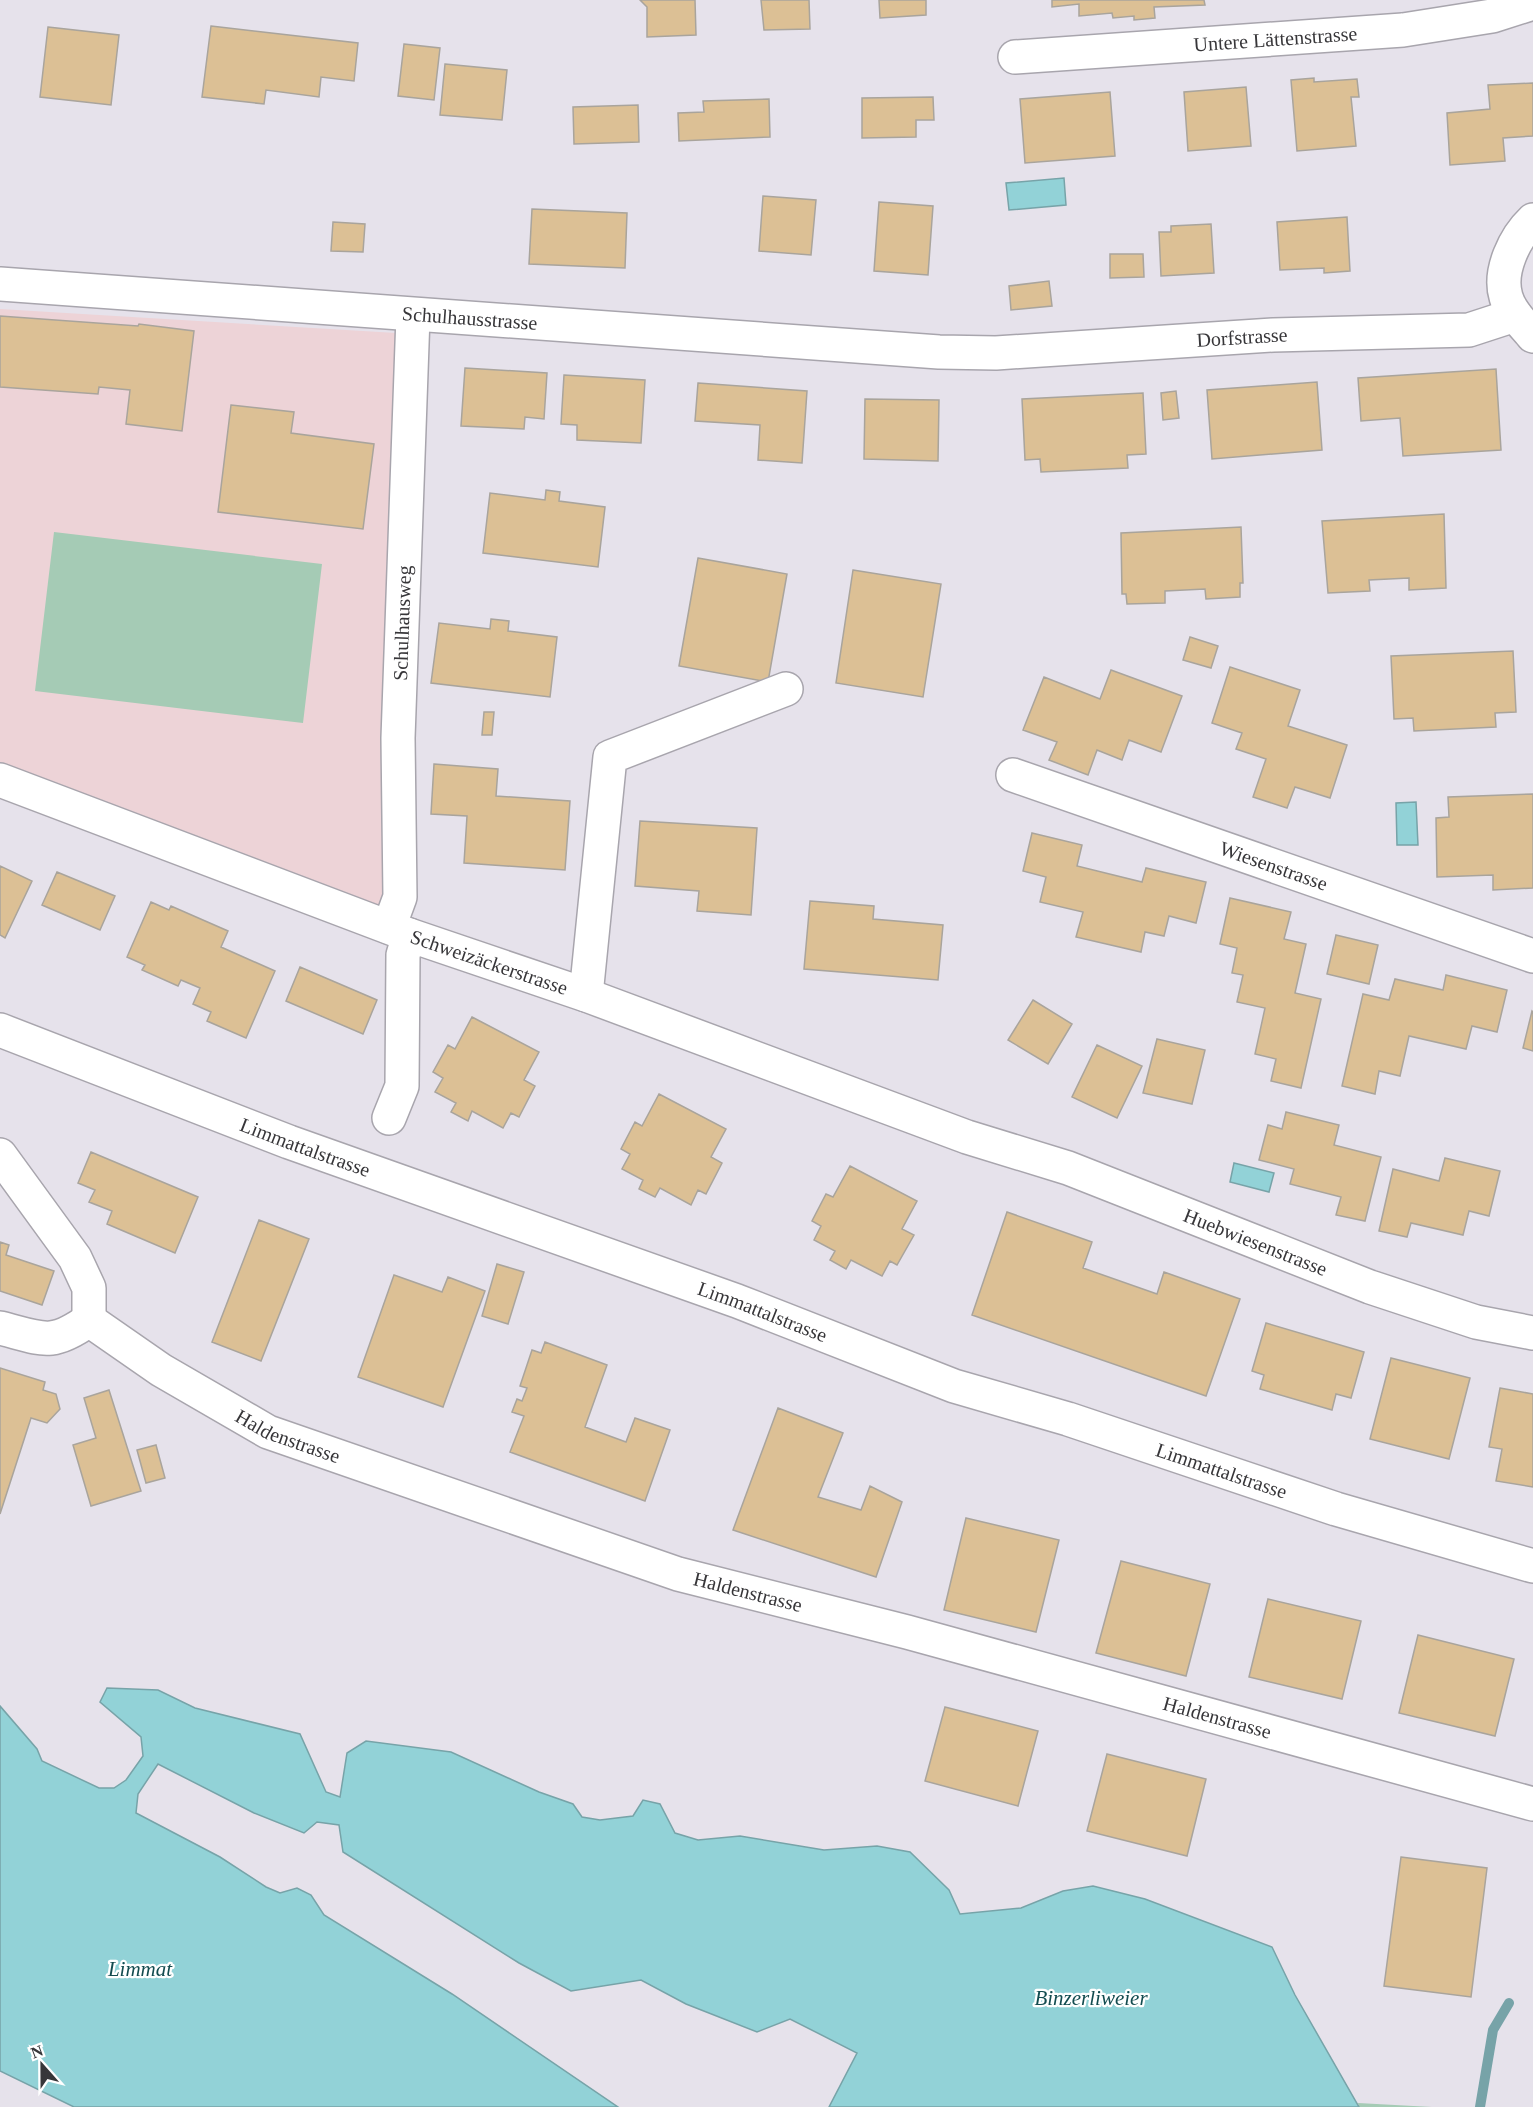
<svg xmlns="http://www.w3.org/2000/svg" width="1533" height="2107" font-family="'Times New Roman',serif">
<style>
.education{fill:#edd3d7}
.green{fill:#a5cbb5}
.water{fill:#92d2d7;stroke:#77a3a8;stroke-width:1.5}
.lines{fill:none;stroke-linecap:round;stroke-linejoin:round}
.stream{stroke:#77a3a8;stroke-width:10}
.building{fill:#dcc095;stroke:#a9a49c;stroke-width:1.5}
.minor-casing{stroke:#a8a5ad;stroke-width:36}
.major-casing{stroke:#a8a5ad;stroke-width:36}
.minor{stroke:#fff;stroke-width:33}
.major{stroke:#fff;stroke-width:33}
.labels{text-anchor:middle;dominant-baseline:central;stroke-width:4.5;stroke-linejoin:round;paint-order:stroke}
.street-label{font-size:20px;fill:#373639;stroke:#fff}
.water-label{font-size:21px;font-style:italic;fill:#134c50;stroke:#fff}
</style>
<rect width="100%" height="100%" fill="#e6e2eb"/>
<path class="education" d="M0,309L413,334L388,914L0,774Z"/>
<path class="green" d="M54,532L322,564L303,723L35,691Z
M1358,2103L1432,2107H1359Z"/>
<path class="water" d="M1064,178L1066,205L1009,210L1006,183Z
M1416,802L1418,845H1397L1396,803Z
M1234,1163L1274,1173L1269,1192L1230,1182Z
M107,1688L158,1690L195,1708L300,1734L326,1792L340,1797L347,1753L366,1741L451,1752L539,1792L573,1804L582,1817L600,1820L633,1816L643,1800L660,1804L675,1833L698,1840L740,1836L824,1850L877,1846L910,1852L949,1890L960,1914L1021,1908L1063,1891L1093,1886L1145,1899L1272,1947L1295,1995L1359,2107H829L857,2053L790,2019L757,2032L686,2004L641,1980L571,1991L519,1963L343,1852L339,1825L317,1822L304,1833L254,1813L158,1764L138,1794L136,1813L220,1857L266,1887L280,1893L297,1888L311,1895L324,1915L452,1994L618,2107H74L0,2071V1706L37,1749L42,1761L99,1788H114L126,1780L143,1756L141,1737L100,1702Z"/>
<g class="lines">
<path class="stream" d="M1480,2107L1493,2030L1509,2003"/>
</g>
<path class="building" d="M640,0H695L696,35L647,37V7Z
M761,0H809L810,29L764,30Z
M879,0H926V15L880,18Z
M1052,0H1204L1205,5L1154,7L1155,18L1134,20V16L1113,18L1112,13L1079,16V4L1052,7Z
M211,26L358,43L354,81L321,77L319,97L266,90L264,104L202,97Z
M48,27L119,35L111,105L40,97Z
M404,44L440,48L434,100L398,96Z
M445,64L507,70L502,120L440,115Z
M1314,78V82L1357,79L1359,97H1351L1356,146L1297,151L1291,80Z
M1533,83V136L1503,138L1505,161L1450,165L1447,113L1490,109L1488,85Z
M1246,87L1251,146L1188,151L1184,92Z
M1110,92L1115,156L1025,163L1020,99Z
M933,97L934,120H916V137L862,138V98Z
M769,99L770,137L679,141L678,113L704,112L703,101Z
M638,105L639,142L574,144L573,107Z
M763,196L816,200L811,255L759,251Z
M879,202L933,206L928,275L874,271Z
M532,209L627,213L625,268L529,264Z
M1347,217L1350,271L1324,273V268L1280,270L1277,222Z
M333,222L365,224L363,252L331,251Z
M1211,224L1214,273L1161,276L1159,232H1171V226Z
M1110,254H1143L1144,277L1110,278Z
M1049,281L1052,306L1011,310L1009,286Z
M0,316L138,326L139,324L194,331L182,431L126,424L130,390L99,387L98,394L0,387Z
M465,368L547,373L544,419L525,417L524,429L461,426Z
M1496,369L1501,450L1403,456L1400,418L1361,421L1358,378Z
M564,375L645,380L641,443L577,440V425L561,424Z
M1317,382L1322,450L1212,459L1207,390Z
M698,383L807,391L802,463L758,460L760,425L695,421Z
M1176,391L1179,418L1163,420L1161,393Z
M1143,393L1146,454L1127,455L1128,468L1041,472L1040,459L1025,460L1022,399Z
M865,399L939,400L938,461L864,459Z
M231,405L294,412L291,433L374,444L363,529L218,512Z
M546,490L560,492L559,501L605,507L598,567L483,553L490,493L545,500Z
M1444,514L1446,588L1409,590V578L1369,580L1370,591L1328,593L1322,521Z
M1241,527L1243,583H1240V597L1206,599L1205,589L1165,591V603L1127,604L1126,594H1122L1121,533Z
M698,558L787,574L768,682L679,666Z
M853,570L941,584L923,697L836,683Z
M491,619L509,621L508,631L557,637L550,697L431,683L439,623L490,629Z
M1190,637L1218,646L1211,668L1183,660Z
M1513,651L1516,712L1495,713L1496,727L1414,731L1413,718L1394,719L1391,656Z
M1230,667L1300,690L1288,726L1347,745L1330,798L1295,787L1287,808L1253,797L1266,759L1236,749L1242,733L1212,723Z
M1111,670L1182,696L1161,752L1129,740L1122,760L1097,750L1088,775L1049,760L1057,742L1023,730L1044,677L1100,699Z
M484,712H494L492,735H482Z
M434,764L498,769L496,796L570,801L565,870L464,863L467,816L431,814Z
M1533,794V888L1493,890V875L1437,877L1436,818L1449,817L1448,797Z
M640,821L757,828L751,915L697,911L699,891L635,886Z
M1032,833L1082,845L1077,866L1142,882L1146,868L1206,882L1196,923L1169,916L1164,936L1145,932L1141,952L1076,937L1083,912L1040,902L1046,877L1023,871Z
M0,866L32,881L5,938L0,935Z
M57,872L115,896L100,930L42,905Z
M1230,898L1291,912L1284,939L1306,944L1295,993L1321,999L1301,1088L1271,1081L1276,1059L1255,1054L1265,1008L1237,1002L1243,975L1232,973L1237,948L1220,944Z
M810,901L874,906L873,919L943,925L938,980L804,969Z
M151,902L169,910L171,906L228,931L221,947L275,971L246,1038L207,1021L211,1012L193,1004L200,988L181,980L178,986L142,970L145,965L127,957Z
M1336,935L1378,945L1369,984L1327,974Z
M300,967L377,1000L363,1034L286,1001Z
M1446,975L1507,990L1497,1032L1472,1026L1466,1049L1409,1036L1400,1076L1379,1071L1375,1094L1342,1086L1363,994L1389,1000L1395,979L1443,990Z
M1033,1000L1072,1024L1048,1064L1008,1040Z
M1532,1011L1533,1012V1051L1523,1048Z
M472,1017L539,1052L524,1080L535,1086L519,1117L511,1113L503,1128L472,1111L468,1121L451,1112L456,1103L435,1092L443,1078L433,1072L448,1045L455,1049Z
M1157,1039L1205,1050L1192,1104L1143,1093Z
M1097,1045L1142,1066L1117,1118L1072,1097Z
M659,1094L726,1129L711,1157L722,1163L706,1194L698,1190L691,1205L660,1188L655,1197L639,1189L643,1180L622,1169L630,1154L621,1149L635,1122L642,1126Z
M1286,1112L1339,1125L1334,1145L1381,1157L1365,1221L1336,1215L1341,1197L1290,1184L1294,1169L1259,1160L1268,1125L1282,1129Z
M91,1152L198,1197L175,1253L107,1224L112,1211L89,1202L95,1190L78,1183Z
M1445,1158L1500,1171L1489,1216L1469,1211L1463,1235L1411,1223L1407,1237L1379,1231L1393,1169L1439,1181Z
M850,1166L917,1201L902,1229L914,1235L897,1265L890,1261L882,1276L851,1260L846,1269L830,1260L835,1251L814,1240L821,1226L812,1221L826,1194L833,1197Z
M1007,1212L1092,1242L1083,1268L1157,1294L1164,1272L1240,1299L1206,1396L972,1315Z
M259,1220L309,1239L261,1361L212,1342Z
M0,1242L9,1245L6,1255L54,1271L42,1305L0,1291Z
M497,1264L524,1272L508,1324L482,1316Z
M394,1275L442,1292L448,1277L485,1291L443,1407L358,1377Z
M1266,1323L1364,1352L1351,1398L1336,1394L1332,1410L1260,1389L1264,1375L1252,1371Z
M545,1342L607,1365L585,1427L626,1442L635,1418L670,1430L645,1501L510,1452L524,1416L512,1412L517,1399L522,1401L527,1388L520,1386L532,1350L541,1353Z
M1391,1358L1470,1378L1449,1459L1370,1439Z
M0,1368L45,1382L43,1390L56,1394L60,1409L47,1423L31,1418L0,1514Z
M1500,1388L1533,1394V1487L1496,1481L1502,1449L1489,1447Z
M109,1390L141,1491L91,1506L73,1445L96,1438L84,1398Z
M778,1408L843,1433L818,1497L861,1510L870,1486L902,1502L876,1577L733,1530Z
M156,1445L165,1478L146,1483L137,1450Z
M966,1518L1059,1540L1036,1632L944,1610Z
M1121,1561L1210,1584L1186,1676L1096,1653Z
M1268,1599L1361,1621L1342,1699L1249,1677Z
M1418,1635L1514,1659L1495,1736L1399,1713Z
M945,1707L1038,1731L1018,1806L925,1781Z
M1107,1754L1206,1779L1187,1856L1087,1831Z
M1401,1857L1487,1868L1471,1997L1384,1986Z"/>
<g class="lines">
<defs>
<g id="minor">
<path id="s1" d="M1015,57L1403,30L1492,16L1533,3"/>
<path d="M1533,220C1515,237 1498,271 1506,297C1510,312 1524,325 1533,336"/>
<path id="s2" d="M0,284L939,352L996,353L1273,335L1469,330L1515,315"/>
<path id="s3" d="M1013,775L1533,956"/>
<path id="s4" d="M0,780L409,935L586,995L967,1137L1068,1168L1370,1287L1476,1322L1533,1333"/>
<path id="s5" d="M389,927L400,897L398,738L413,316"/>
<path d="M586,995L610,757L786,689"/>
<path d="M389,1118L402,1086L403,955L409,935"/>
<path d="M0,1155L75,1258L89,1288V1320"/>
<path id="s6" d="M0,1328C43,1339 51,1347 89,1320L161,1370L268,1432L678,1574L907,1632L1533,1804"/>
</g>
<g id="major">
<path id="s7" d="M0,1030L289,1142L737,1301L954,1386L1068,1419L1336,1509L1533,1566"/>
</g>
</defs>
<use href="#minor" class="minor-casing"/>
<use href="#major" class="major-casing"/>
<use href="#minor" class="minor"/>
<use href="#major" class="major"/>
</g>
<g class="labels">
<g class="street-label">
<text stroke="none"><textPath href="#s1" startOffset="261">Untere Lättenstrasse</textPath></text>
<text stroke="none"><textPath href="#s2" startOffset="471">Schulhausstrasse</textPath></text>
<text stroke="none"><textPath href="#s2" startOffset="1245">Dorfstrasse</textPath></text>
<text stroke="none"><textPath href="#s5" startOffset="306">Schulhausweg</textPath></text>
<text stroke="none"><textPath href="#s3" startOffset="276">Wiesenstrasse</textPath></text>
<text stroke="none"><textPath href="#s4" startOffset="522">Schweizäckerstrasse</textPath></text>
<text stroke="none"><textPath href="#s7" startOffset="327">Limmattalstrasse</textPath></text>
<text stroke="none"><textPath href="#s4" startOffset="1338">Huebwiesenstrasse</textPath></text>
<text stroke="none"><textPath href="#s7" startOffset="813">Limmattalstrasse</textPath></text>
<text stroke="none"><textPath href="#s6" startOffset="326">Haldenstrasse</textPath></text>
<text stroke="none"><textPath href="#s7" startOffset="1299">Limmattalstrasse</textPath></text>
<text stroke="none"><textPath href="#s6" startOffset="812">Haldenstrasse</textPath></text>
<text stroke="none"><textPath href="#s6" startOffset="1298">Haldenstrasse</textPath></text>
</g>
<g class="water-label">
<text x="140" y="1969">Limmat</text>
<text x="1091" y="1998">Binzerliweier</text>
</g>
</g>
<g transform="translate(42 2065) rotate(339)" stroke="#ffffff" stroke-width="4.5" paint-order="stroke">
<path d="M0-4.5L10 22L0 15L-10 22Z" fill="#373639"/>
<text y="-9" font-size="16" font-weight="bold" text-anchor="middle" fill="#373639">N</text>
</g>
</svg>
